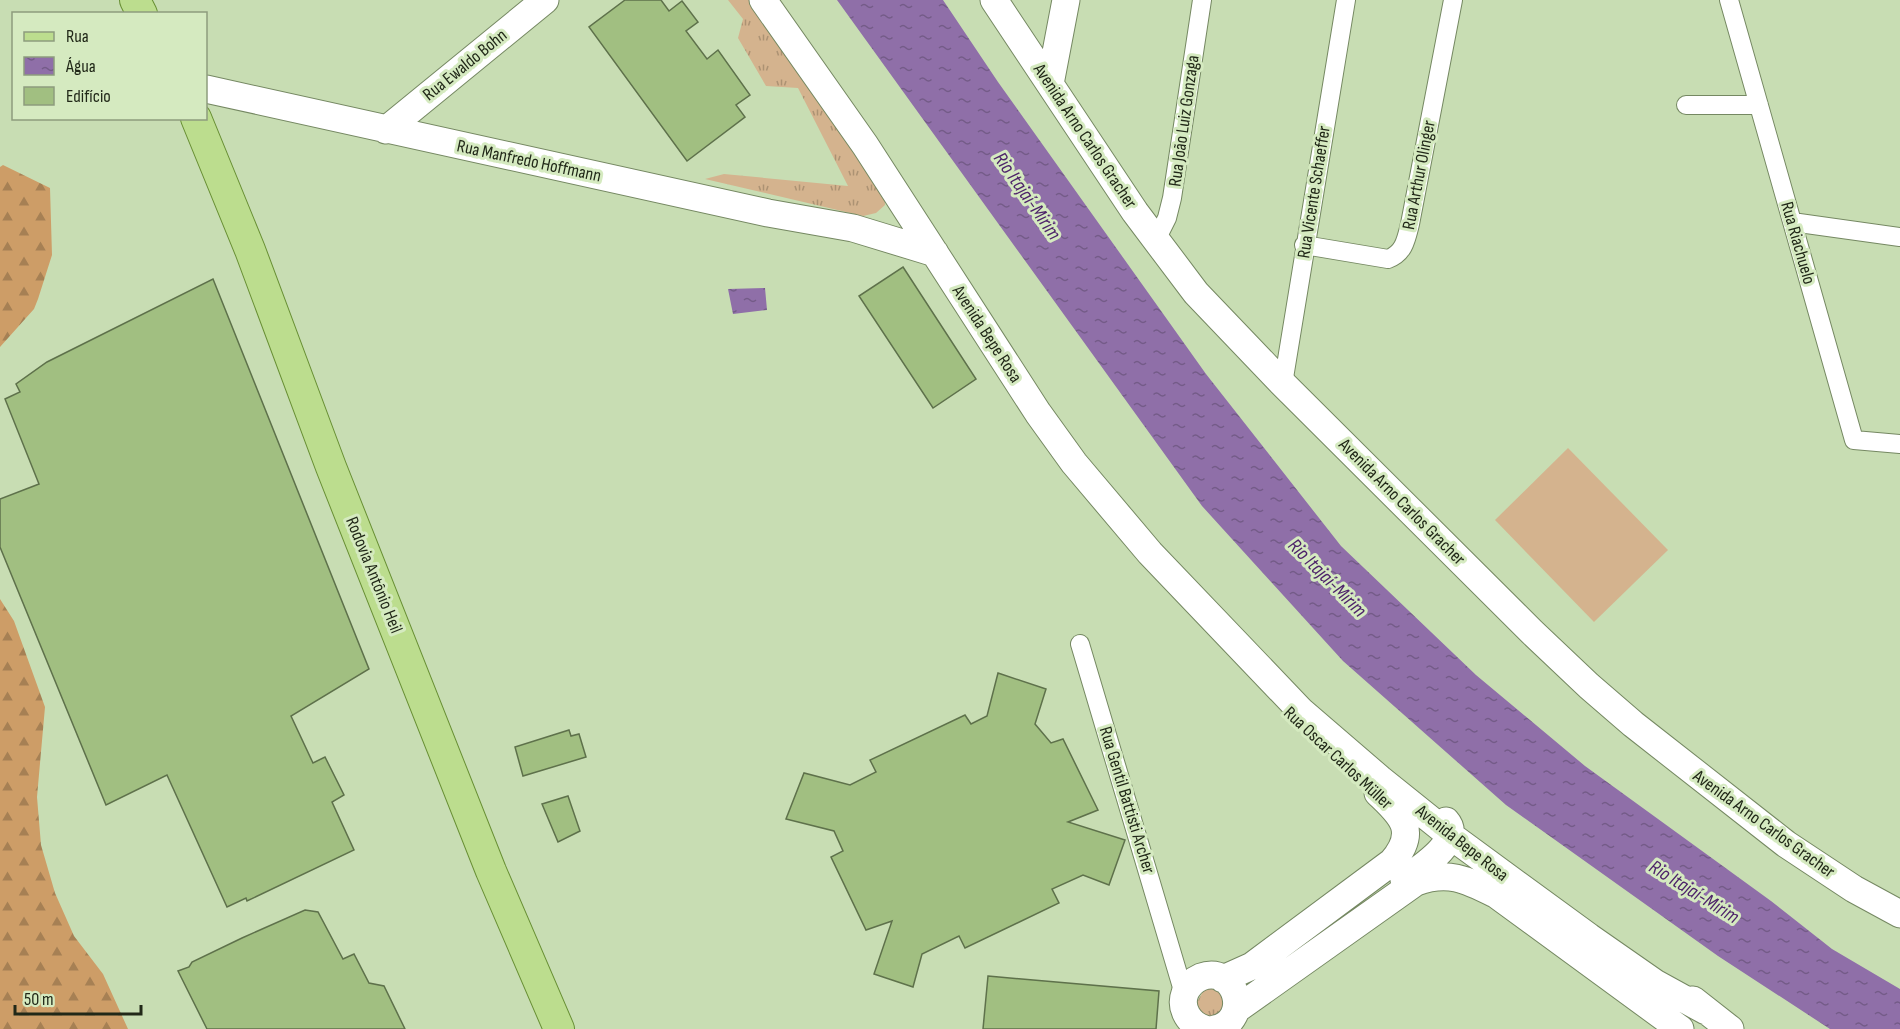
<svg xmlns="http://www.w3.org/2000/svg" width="1900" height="1029" font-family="'Sofia Sans Condensed',sans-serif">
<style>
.grass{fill:url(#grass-tufts)}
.forest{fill:url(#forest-firs)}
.pitch{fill:#d4b38e}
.water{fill:url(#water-ripples)}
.building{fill:#a1bf81;stroke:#5e714b;stroke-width:1.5}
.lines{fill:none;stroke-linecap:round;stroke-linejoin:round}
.street-casing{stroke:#758862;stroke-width:20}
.secondary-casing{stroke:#758862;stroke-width:29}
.primary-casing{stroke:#688f34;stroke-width:32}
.street{stroke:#fff;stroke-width:18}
.secondary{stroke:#fff;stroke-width:27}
.primary{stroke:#bcdd8e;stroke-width:30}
.labels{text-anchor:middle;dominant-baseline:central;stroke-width:6;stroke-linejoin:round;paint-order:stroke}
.street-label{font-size:18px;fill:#212818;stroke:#d5eac0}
.water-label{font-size:20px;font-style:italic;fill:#4e246a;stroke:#d5eac0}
</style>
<defs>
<pattern id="grass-tufts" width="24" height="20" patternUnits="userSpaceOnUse" patternTransform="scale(1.5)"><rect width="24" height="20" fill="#d4b38e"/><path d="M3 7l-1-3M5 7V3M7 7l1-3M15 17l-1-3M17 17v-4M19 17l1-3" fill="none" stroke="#ac9273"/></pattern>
<pattern id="forest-firs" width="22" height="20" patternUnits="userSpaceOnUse" patternTransform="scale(1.5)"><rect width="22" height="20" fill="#cd9d67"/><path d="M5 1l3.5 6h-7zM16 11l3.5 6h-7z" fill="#a68054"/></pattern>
<pattern id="water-ripples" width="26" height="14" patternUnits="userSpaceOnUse" patternTransform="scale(1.5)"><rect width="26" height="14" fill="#8f6fa8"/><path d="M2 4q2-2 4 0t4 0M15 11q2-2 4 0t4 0" fill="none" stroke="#745b88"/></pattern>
</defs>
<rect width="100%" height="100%" fill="#c8ddb3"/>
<path class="grass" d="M728,0H751L884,193L885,205L876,213L863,216L705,179L724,174L848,186L798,88L766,86L738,38L743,19Z
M1213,988L1221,991L1225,1009L1213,1017C1203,1016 1198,1011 1197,1002L1204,990Z"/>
<path class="forest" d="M3,165L50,188L52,255L38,299L34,309L0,347V167Z
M0,599L14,621L45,707L37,797L41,845L55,893L74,936L103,974L128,1029H0Z"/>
<path class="pitch" d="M1568,448L1668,550L1594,622L1495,520Z"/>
<path class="water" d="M837,0H943L998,82L1206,374L1341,546L1476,675L1585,766L1771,901L1832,949L1900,989V1029H1830L1718,956L1506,805L1343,661L1202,506Z
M765,288L767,310L733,314L728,289Z"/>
<path class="building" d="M625,0H661L669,11L682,1L698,22L686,31L707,59L718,50L750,95L736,105L745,117L687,161L589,27Z
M903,267L976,379L933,408L859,296Z
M213,279L369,669L291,716L313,763L325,757L344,795L332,802L354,850L247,901L246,898L227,907L167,775L106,805L0,547V499L39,484L5,399L20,392L16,384L47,362Z
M998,673L1046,689L1035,724L1051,743L1063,739L1098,810L1068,822L1125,840L1109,885L1083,875L1052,889L1059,903L965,948L959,936L922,954L913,987L874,974L892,921L866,930L831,857L843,851L834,831L786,819L804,773L850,785L876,772L870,760L965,715L971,724L987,716Z
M569,730L571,736L579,734L586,757L523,776L515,747Z
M568,796L580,831L558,842L542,804Z
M305,910L318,912L343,959L354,954L369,983L384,986L405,1029H207L178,971L189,967L192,962L242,938Z
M988,976L1159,991L1156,1029H983Z"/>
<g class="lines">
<defs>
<path id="street" d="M1729,0L1854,440L1900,444
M1686,105H1759
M1792,222L1900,237
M1157,238L1167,218L1172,198L1202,0
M1304,245L1388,259C1404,253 1406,240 1410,224L1453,0
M1283,384L1346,0
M1080,644L1184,994"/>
<path id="secondary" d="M763,0L865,145L1038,413L1074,463L1150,553L1301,711L1380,779L1451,836L1589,937L1655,983L1706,1011
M994,0L1135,212L1196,293L1283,384L1532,632L1589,686L1633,724L1786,844L1854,889L1900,914
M1050,84L1066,0
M206,89L768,213L853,228L935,253
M386,130L545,0
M1404,880C1419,869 1464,841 1446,821
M1223,979L1252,966L1392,862C1418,832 1403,816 1378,793
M1693,1000L1730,1029
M1237,1009L1416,882C1449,870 1467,880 1497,895L1680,1029
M1205,1029C1190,1025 1179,1009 1185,993C1188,986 1194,980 1201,977C1236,964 1253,1020 1215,1029"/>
<path id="primary" d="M135,0L142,14
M196,118L250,250L331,467L491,871L559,1029"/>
</defs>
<use href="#street" class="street-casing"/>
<use href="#secondary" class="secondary-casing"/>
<use href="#primary" class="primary-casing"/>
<use href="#street" class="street"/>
<use href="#secondary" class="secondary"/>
<use href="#primary" class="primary"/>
</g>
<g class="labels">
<g class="street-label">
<text transform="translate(465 65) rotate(-39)">Rua Ewaldo Bohn</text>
<text transform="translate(1184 121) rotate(-82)">Rua João Luiz Gonzaga</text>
<text transform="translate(1085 136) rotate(56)">Avenida Arno Carlos Gracher</text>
<text transform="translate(529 161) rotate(12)">Rua Manfredo Hoffmann</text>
<text transform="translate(1419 175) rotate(-79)">Rua Arthur Olinger</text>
<text transform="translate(1314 192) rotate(-81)">Rua Vicente Schaeffer</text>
<text transform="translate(1798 243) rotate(74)">Rua Riachuelo</text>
<text transform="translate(987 334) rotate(57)">Avenida Bepe Rosa</text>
<text transform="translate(1402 502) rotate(45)">Avenida Arno Carlos Gracher</text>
<text transform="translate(374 575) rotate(68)">Rodovia Antônio Heil</text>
<text transform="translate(1338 758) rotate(43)">Rua Oscar Carlos Müller</text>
<text transform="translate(1127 800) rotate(73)">Rua Gentil Battisti Archer</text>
<text transform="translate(1764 824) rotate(36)">Avenida Arno Carlos Gracher</text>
<text transform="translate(1462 843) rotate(38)">Avenida Bepe Rosa</text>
</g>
<g class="water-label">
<text transform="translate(1027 196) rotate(55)">Rio Itajaí-Mirim</text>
<text transform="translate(1327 578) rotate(45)">Rio Itajaí-Mirim</text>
<text transform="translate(1694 892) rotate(32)">Rio Itajaí-Mirim</text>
</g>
</g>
<rect x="12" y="12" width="195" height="108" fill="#d5eac0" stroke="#8d9c7d" stroke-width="1.5"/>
<rect x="24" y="32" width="30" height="9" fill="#bcdd8e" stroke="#8d9c7d" stroke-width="1.5"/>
<text x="66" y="42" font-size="18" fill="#212818">Rua</text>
<rect x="24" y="57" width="30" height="18" fill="url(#water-ripples)" stroke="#8d9c7d" stroke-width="1.5"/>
<text x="66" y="72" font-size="18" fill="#212818">Água</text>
<rect x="24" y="87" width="30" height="18" fill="#a1bf81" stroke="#8d9c7d" stroke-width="1.5"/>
<text x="66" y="102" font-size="18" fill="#212818">Edifício</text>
<path d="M15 1005v9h126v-9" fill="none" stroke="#212818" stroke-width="3"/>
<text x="24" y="1005" font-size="18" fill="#212818" stroke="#d5eac0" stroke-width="4.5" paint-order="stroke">50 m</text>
</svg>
